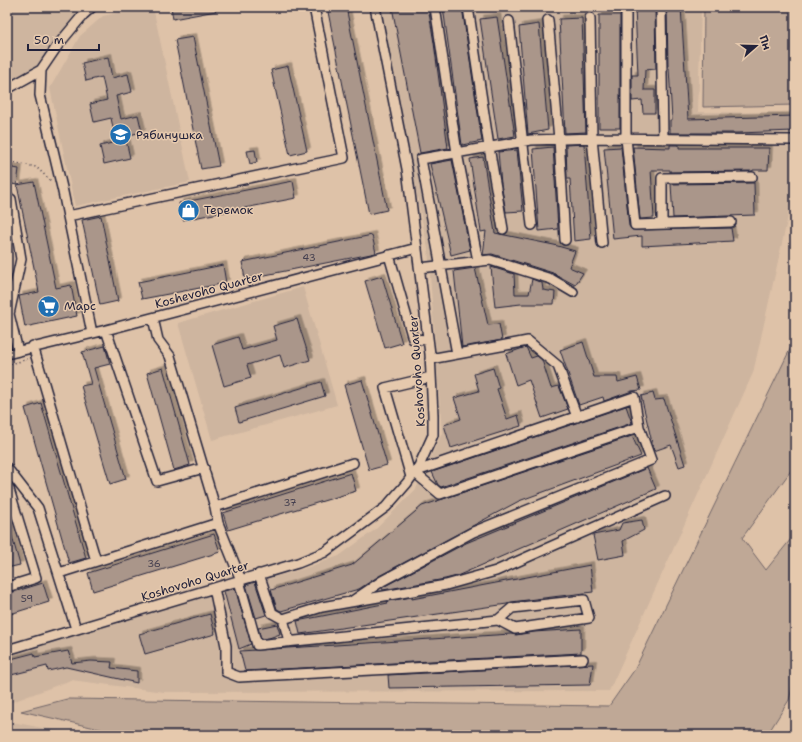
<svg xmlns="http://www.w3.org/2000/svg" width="802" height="742" font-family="'Shantell Sans',sans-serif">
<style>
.built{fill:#ceb59f}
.green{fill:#bfa896;stroke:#706568}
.building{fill:#aa968a;stroke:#22223b;filter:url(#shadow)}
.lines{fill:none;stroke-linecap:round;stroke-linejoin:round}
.minor-casing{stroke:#22223b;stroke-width:12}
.path{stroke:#22223b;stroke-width:1.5;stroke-dasharray:1 3;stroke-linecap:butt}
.minor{stroke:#e6c9ad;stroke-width:9}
.labels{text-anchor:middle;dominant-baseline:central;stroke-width:3;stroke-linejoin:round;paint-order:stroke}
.number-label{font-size:10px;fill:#443f4f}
.poi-label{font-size:12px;fill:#22223b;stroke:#e6c9ad;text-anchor:start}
.street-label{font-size:12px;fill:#22223b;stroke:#e6c9ad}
</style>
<defs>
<filter id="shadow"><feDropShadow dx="3.5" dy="-3.5" stdDeviation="0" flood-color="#0004"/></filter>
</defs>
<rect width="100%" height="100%" fill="#dec2a8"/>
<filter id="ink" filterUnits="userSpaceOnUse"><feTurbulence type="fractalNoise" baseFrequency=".025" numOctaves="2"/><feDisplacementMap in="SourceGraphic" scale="8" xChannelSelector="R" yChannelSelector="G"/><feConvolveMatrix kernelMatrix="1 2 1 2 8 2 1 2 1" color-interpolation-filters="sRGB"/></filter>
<g filter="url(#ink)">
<path class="built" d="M7,7H83L38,66L7,87Z
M145,7H153L190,182L75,206L50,88L80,36L103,16Z
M378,7H701L698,112L795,113V185L753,373L609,691L164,692L71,680L7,704V656L209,595L303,569L339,556L376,529L416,489L442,433L428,249Z
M303,287L337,405L212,440L178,323Z
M7,721L79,735H7Z"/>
<path class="green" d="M704,7H795V105L703,107Z
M795,339V465L742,538L766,570L795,534V608L793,611L795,615V676L789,700L767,735H126L21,711L67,699L609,706L635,669Z"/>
<path class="building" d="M171,7H215L216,11L173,19Z
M327,7H346L387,210L369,214Z
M392,7H428L434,43L448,148L420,153Z
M443,7H462L482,141L462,145Z
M635,7H655L656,69L645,70L644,90H655V113H643L642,100L632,101V75H638Z
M667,7H681L688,119L795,116V131L737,133H670V120H672L669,68H668Z
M599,15H620V128H599Z
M497,17L515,136L498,139L480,19Z
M582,18L586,132L565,133L559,19Z
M539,24L548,130L528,134L519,27Z
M193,37L219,166L201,169L175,40Z
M108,57L112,78L128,74L132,92L116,96L121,119L138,115L142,132L125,136L130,158L104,164L100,146L116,142L111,118L94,122L90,104L107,100L102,77L86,81L82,63Z
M288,66L307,151L290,155L271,70Z
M584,144L591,239L574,241L570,179H567L566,145Z
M670,145H679V148H769L768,170H753V171L670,172V170H651L654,218L640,219L633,147L670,148Z
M553,147L558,229L539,231L533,149Z
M621,147L629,226L632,230L731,228L733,241L642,246V236L613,239L604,148Z
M255,150L257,162L250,164L247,151Z
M517,150L523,211L506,212L501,184L498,152Z
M483,157L495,233L554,245L575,251L569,267L583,273L575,285L553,273L534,267L492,254L483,255L486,231L481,232L470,159Z
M452,160L470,250L451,255L430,164Z
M7,167L19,169L17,185L7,183Z
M293,181L296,198L183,220L179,203Z
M34,182L56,288L71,285L77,316L25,327L19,296L39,292L17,185Z
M754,183L755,215L673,218L671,184Z
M101,216L118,301L100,305L82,220Z
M372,235L376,253L245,279L242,262Z
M223,265L226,283L142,299L138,282Z
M491,267L514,274L515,294H529L532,279L542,283L543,290L555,292L554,304H521L495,307Z
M475,268L488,325L499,324L502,340L462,347L454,271Z
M382,276L402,343L385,348L365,281Z
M297,319L310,360L284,368L280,355L247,365L251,378L224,386L212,345L238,337L242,350L277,340L273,326Z
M583,342L594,377H617L618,382L637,377L641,390L632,391L604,401L603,397L579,405L560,350Z
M105,346L110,364L94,368L126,479L110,484L81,386L91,384L82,352Z
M526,347L531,358L537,356L542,360L551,388L559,386L568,409L542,418L529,380L516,385L506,354Z
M163,368L190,465L174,470L147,373Z
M493,368L499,388L497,389L507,419L518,415L521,426L451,448L444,425L461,419L454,398L479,391L474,374Z
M362,380L387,465L369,470L344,385Z
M321,382L325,396L239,422L235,408Z
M653,393L655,400L664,399L685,465L679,467L671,445L654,451L641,396Z
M41,403L86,558L69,563L25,408Z
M626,406L632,423L441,487L438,485L432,472Z
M632,436L641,456L519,501L379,576L359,589L281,611L277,609L271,590L352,565L422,506Z
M647,468L656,489L457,576L445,579L383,590L382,588L385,586L466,543Z
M351,473L356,491L228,530L223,513Z
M642,520L644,530L623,541L625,555L598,560L593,535L619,530L622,523Z
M9,526L20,565L7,568V527Z
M214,534L220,552L93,591L88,573Z
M590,565L593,592L511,602L507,604L300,634L297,621L388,603L387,601L412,597V599Z
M255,582L266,615L256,618L246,585Z
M43,583L49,602L7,615V594Z
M235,588L251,644L239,649L224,591Z
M210,614L215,634L145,654L139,634Z
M277,624L280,634L269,638L261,639L258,628Z
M581,629V653L245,671L240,651L511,634L516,635L534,632Z
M68,651L72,663L91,661L112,662L111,668L137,671V683L66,667L48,671L47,666L7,676V660L34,653L35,657Z
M593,664L590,685L389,688L388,675Z"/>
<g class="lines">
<defs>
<path id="minor" d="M92,7L83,15L58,45L41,70L40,95L63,192L92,333
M435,7L457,153L478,261
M468,7L489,147L503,229
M661,8L663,139
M626,11V138L635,225L731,222
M590,18L592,138L602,243
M548,20L559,139L565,240
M509,21L532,225
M7,89L41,70
M7,198L11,199L21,259L9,314L18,351
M68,216L344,158L314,7
M662,224V178L752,177
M389,255L413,339L428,340
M420,268L490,260L551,279L573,292
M153,318L158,340L170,356L215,507L218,523
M106,330L157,481L204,468
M33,346L96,561
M7,354L106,330L417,248
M457,354L421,159L531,140L596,138L793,140
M430,359L528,341L558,366L577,417
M7,468L38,508L76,629
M414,472L634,397L639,427
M411,477L385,388L431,377
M7,483L36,578L7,587
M215,507L353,463
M59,573L218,523L241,580
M259,574L272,613L283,619L322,607L446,585L496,571L665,496
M239,581L257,645L498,620L515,629L589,618L584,600L512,608L498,620
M214,588L226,646V672L239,677L583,659
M351,602L382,581L473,532L651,460L639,427L440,494L414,472
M283,619L289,641
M7,650L298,563L325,552L386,507L407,483L419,466L433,435V415L430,354L407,169L375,7"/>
</defs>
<use href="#minor" class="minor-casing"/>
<path class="path" d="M7,161L36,167L51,181
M7,365L28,359"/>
<use href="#minor" class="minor"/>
</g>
</g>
<defs>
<symbol id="school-disc" viewBox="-11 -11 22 22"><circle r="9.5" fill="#1f6fb2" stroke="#e6c9ad"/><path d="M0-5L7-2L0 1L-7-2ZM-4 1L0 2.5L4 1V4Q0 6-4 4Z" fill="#fff"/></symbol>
<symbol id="shop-disc" viewBox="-11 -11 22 22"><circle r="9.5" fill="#1f6fb2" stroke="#e6c9ad"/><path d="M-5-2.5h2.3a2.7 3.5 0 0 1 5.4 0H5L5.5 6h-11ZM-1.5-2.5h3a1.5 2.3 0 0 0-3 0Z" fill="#fff"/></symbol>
<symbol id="supermarket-disc" viewBox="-11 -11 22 22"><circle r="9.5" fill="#1f6fb2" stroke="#e6c9ad"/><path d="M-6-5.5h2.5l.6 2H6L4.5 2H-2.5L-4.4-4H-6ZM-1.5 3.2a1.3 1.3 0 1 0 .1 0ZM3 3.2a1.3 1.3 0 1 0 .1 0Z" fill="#fff"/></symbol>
</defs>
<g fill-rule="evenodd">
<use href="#school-disc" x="108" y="122" width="25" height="25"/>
<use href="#shop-disc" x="176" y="198" width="25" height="25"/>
<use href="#supermarket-disc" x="36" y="294" width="25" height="25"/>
</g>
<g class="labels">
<g class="number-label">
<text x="309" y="257">43</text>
<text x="290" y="502">37</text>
<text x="154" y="563">36</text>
<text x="27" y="598">59</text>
</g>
<g class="poi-label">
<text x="136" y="135">Рябинушка</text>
<text x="204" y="210">Теремок</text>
<text x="64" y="306">Марс</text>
</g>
<g class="street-label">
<text transform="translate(209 290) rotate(-15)">Koshevoho Quarter</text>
<text transform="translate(417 371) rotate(-94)">Koshovoho Quarter</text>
<text transform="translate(195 581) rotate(-17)">Koshovoho Quarter</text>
</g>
</g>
<rect width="802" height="742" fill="none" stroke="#e6c9ad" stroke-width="24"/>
<rect x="12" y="12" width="778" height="718" fill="none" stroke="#22223b" stroke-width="1.5" filter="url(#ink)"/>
<g transform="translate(756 46) rotate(70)" stroke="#e6c9ad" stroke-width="3" paint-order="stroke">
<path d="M0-3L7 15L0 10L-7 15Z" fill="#22223b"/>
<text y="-6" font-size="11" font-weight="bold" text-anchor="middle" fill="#22223b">Пн</text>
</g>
<path d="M28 44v6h71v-6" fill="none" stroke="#22223b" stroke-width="2"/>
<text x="34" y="44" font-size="12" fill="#22223b" stroke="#e6c9ad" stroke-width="3" paint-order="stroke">50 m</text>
</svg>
